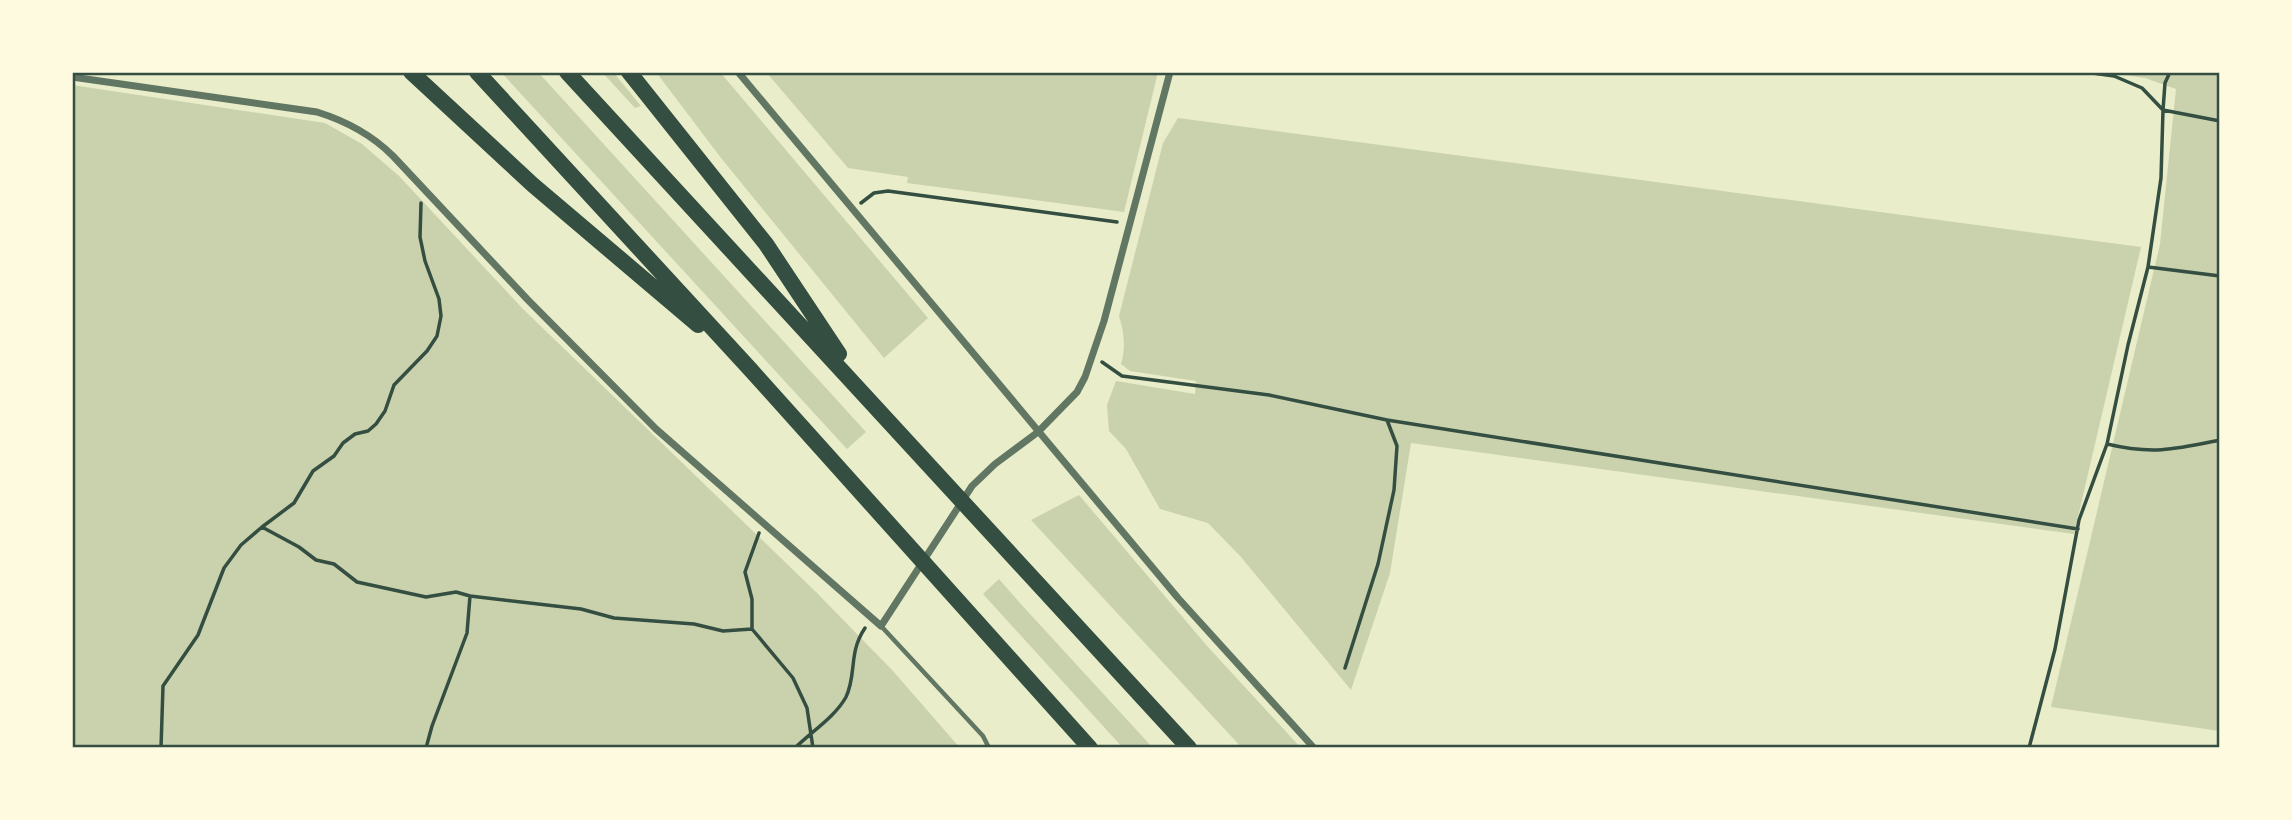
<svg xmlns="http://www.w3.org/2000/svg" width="2292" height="820" font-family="'PT Sans Narrow',sans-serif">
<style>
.green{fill:#cad2ad}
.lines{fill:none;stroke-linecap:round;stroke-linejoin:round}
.path{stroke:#344e41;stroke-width:3.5}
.service{stroke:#617663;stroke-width:4.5}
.minor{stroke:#617663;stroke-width:7}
.motorway{stroke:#344e41;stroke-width:16}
.neatline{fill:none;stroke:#344e41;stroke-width:2.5}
</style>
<rect width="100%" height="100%" fill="#e9edc9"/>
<path class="green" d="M501,72H538L866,432L847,449Z
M602,72H613L641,106L635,108Z
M656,72H720L928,318L884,358L721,158Z
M766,72H1158L1124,212L907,183L908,177L848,168Z
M2106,72H2220V731L2051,707L2160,244L2176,89L2145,78Z
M72,85L325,123L362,144L399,176L523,309L816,592L893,671L960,748H72Z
M1178,118L2141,247L2074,534L1411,443L1390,573L1351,690L1241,557L1208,523L1160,509L1126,449L1109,431L1107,405L1116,381L1195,394L1196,381L1130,371L1121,364C1126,347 1124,332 1119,316L1163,143Z
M1079,495L1208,647L1301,748H1242L1031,520Z
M999,579L1019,602L1153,748H1123L983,594Z"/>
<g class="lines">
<path class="path" d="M2085,72L2114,76L2142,88L2163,110L2220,121
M861,203L874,193L888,191L1117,222
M2148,267L2220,276
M1102,362L1122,376L1269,395L1387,420L1397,446L1394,490L1378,564L1345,668
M1387,420L2078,529
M2107,444C2153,455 2176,449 2220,440
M262,527L299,547L316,560L334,564L357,582L426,597L456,592L470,596L581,609L614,618L694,624L723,631L752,629L793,678L807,708L813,748
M752,629V599L745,572L759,533
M161,748L163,686L198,635L224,568L241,545L262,527L294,503L313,471L334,456L343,443L355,434L368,431L376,424L385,411L394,385L427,351L437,336L441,316L439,299L425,261L420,237L421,203
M426,748L432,726L467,633L470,596
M795,748C811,732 835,717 846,697C857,674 848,653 865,628
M2029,748L2055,649L2079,520L2107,444L2128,345L2148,267L2161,178L2163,110L2165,83L2170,72"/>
<path class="service" d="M881,626L983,736L989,748"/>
<path class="minor" d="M738,72L1178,598L1314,748
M72,77L317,112C346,121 371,134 393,156L527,299L656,429L881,626L972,486L995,464L1038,432L1077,392L1085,377L1104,321L1170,72"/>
<path class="motorway" d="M411,72L533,185L698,325
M477,72L750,369L1090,748
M567,72L1189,748
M629,72L766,244L839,354"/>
</g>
<rect width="2292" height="820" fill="none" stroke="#fefae0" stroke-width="147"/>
<rect x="74" y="74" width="2144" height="672" class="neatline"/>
</svg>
